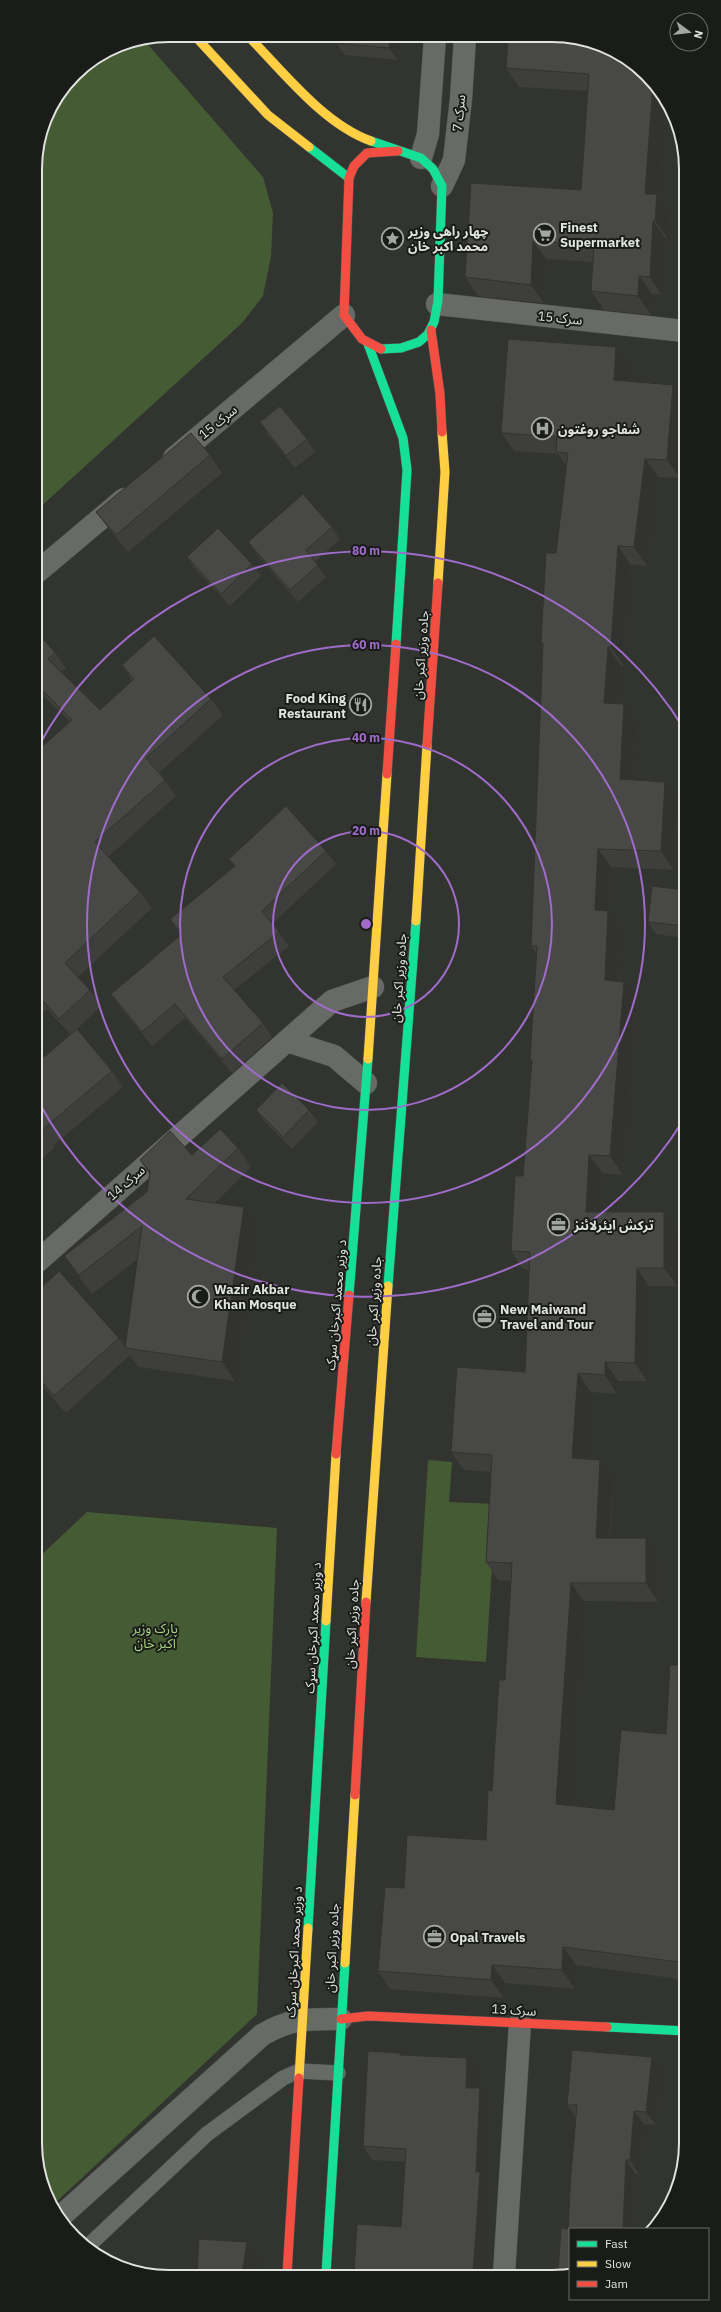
<svg xmlns="http://www.w3.org/2000/svg" width="721" height="2312" font-family="'IBM Plex Sans','Noto Sans Arabic',sans-serif">
<style>
.green{fill:#445b33}
.lines{fill:none;stroke-linecap:round;stroke-linejoin:round}
.lane-casing{stroke:#4e504c;stroke-width:16}
.street-casing{stroke:#4e504c;stroke-width:23}
.fast-casing{stroke:#4e504c;stroke-width:10}
.slow-casing{stroke:#4e504c;stroke-width:10}
.jam-casing{stroke:#4e504c;stroke-width:10}
.lane{stroke:#686a67;stroke-width:15}
.street{stroke:#686a67;stroke-width:22}
.fast{stroke:#16e098;stroke-width:9}
.slow{stroke:#ffcf43;stroke-width:9}
.jam{stroke:#f24e42;stroke-width:9}
.wall{fill:#3e3f3c}
.shaded-wall{fill:#323331}
.building{fill:#484946;stroke:#323331}
.ring{fill:none;stroke:#9f6cca;stroke-width:2}
.labels{text-anchor:middle;dominant-baseline:central;stroke-width:4;stroke-linejoin:round;paint-order:stroke}
.street-label{font-size:13px;fill:#e1e3df;stroke:#1a1c19}
.poi-label{font-size:13px;font-weight:bold;fill:#e1e3df;stroke:#1a1c19;text-anchor:start}
.park-label{font-size:13px;fill:#a9d887;stroke:#1a1c19}
.rim{fill:none;stroke:#e1e3df;stroke-width:2}
.centre{fill:#9f6cca;stroke:#1a1c19;stroke-width:2}
.ring-label{font-size:12px;text-anchor:middle;font-weight:bold;fill:#9f6cca;stroke:#1a1c19;stroke-width:4;stroke-linejoin:round;paint-order:stroke}
</style>
<rect width="100%" height="100%" fill="#323430"/>
<path class="green" d="M144,40L263,177L273,213L271,256L263,296L242,323L36,511L35,161L45,118L75,74L118,45Z
M428,1460L452,1462L449,1502L496,1504L486,1662L416,1657Z
M87,1512L277,1528L257,2014L52,2206L38,2169L37,1559Z"/>
<g class="lines">
<defs>
<path id="lane" d="M87,2247L207,2134L283,2078L299,2071L338,2073"/>
<path id="street" d="M421,158L428,134L435,37
M442,186L454,160L461,99L465,37
M437,304L684,331
M174,458L344,315
M36,573L124,499
M287,1041L334,1056L366,1083
M37,1262L332,1001L373,987
M59,2218L262,2035C291,2018 309,2019 341,2019
M504,2274L520,2023"/>
<path id="fast" d="M371,141L421,158L433,169L442,186L438,301L434,322L428,334L419,342L401,348L381,349
M309,147L349,178
M368,344L403,438L407,470L396,644
M388,1286L416,921
M349,1295L368,1059
M308,1928L326,1621
M607,2027L686,2031
M326,2274L345,1963"/>
<path id="slow" d="M194,35L268,115L309,147
M247,35C283,71 323,124 371,141
M438,583L445,472L442,432
M416,921L427,745
M368,1059L387,774
M366,1602L388,1286
M326,1621L336,1454
M345,1963L355,1795
M299,2078L308,1928"/>
<path id="jam" d="M431,330L440,394L442,432
M381,349L362,339L344,315L349,178L354,166L367,153L398,151
M427,745L438,583
M387,774L396,644
M336,1454L349,1295
M355,1795L366,1602
M341,2019L368,2016L607,2027
M287,2274L299,2078"/>
</defs>
<use href="#lane" class="lane-casing"/>
<use href="#street" class="street-casing"/>
<use href="#fast" class="fast-casing"/>
<use href="#slow" class="slow-casing"/>
<use href="#jam" class="jam-casing"/>
<use href="#lane" class="lane"/>
<use href="#street" class="street"/>
<use href="#fast" class="fast"/>
<use href="#slow" class="slow"/>
<use href="#jam" class="jam"/>
</g>
<path class="wall" d="M337,36H400L398,60L345,55L336,43Z
M506,68L647,75L666,101L659,198L670,213L668,239H666L662,295L652,294L651,315L604,310L591,291L593,262L546,259L544,303L478,296L465,277L581,190L588,91L519,87Z
M616,347L629,366L628,382L684,401V428L680,478L658,477L647,566L630,564L624,666H621L618,704L637,723L634,780L678,800L674,870L611,867L609,911L621,929L618,981L637,1000L623,1175L602,1173L600,1212L677,1231V1286H649L647,1381H618L617,1394L591,1392L586,1459L613,1478L610,1538L658,1556V1602L584,1601L570,1805L614,1810L666,1734L685,1665L686,1980L576,1965L575,1989L505,1983L504,1998L390,1989L378,1971L404,1888L486,1840L505,1680L511,1581L498,1580L486,1562L491,1472L464,1470L451,1452L525,1372L529,1270L523,1269L511,1251L523,1176L532,1062L530,1060L537,954L531,946L543,646L541,643L556,553L566,466L558,454L514,451L501,433Z
M260,422L307,439L315,452L295,468L268,435Z
M210,455L222,473L128,552L109,529L96,512Z
M332,527L340,539L315,562L326,577L298,602L257,555L248,542Z
M187,557L252,564L261,576L230,606L195,569Z
M36,632L55,652L66,668L61,672L100,710L132,681L122,665L211,699L223,715L159,773L165,780L176,796L108,857L140,892L152,908L78,977L90,990L101,1006L74,1032L112,1071L123,1087L54,1145L55,1147L36,1164V1064L70,1034L47,1009L36,1020V752L70,722L44,697L36,686Z
M326,851L336,864L272,924L289,946L234,990L263,1023L272,1037L232,1073L185,1018L152,1046L121,1008L111,994L182,935L170,919L234,867L229,859Z
M684,890V938L656,934L648,922Z
M256,1110H309L318,1122L292,1149L265,1122Z
M238,1148L251,1167L215,1203L257,1226L235,1381L138,1367L130,1355L66,1413L37,1380V1292L119,1338L125,1347L138,1259L92,1294L64,1256L147,1192L150,1175L140,1160L192,1155Z
M402,2055L477,2072L476,2088L490,2102L486,2181L490,2186L401,2227L406,2162L372,2160L363,2146Z
M652,2057L661,2071L656,2125L644,2124L639,2174H635L633,2228L568,2229L576,2118L567,2105Z"/>
<path class="shaded-wall" d="M390,36H400L398,60L389,48Z
M653,83L666,101L659,198L670,213L668,239L655,221L645,194Z
M653,221L666,239L662,295L650,277Z
M533,241L546,259L544,303L531,285Z
M639,276L652,294L651,315L638,296Z
M616,347L629,366L627,399L614,380Z
M673,385L684,401V428L680,478L667,460Z
M645,459L658,477L647,566L634,547Z
M618,546L630,564L624,666L611,647Z
M608,647L621,666L617,721L604,703Z
M624,704L637,723L633,798L620,779Z
M665,782L678,800L674,870L661,851Z
M598,849L611,867L609,911L621,929L617,999L605,980L595,910Z
M624,982L637,1000L623,1175L610,1156Z
M589,1155L602,1173L599,1230L586,1212Z
M244,1207L257,1226L235,1381L222,1362Z
M664,1212L677,1231V1286L664,1268Z
M637,1268L649,1286L647,1381L635,1363Z
M605,1362L618,1381L617,1394L605,1375Z
M578,1373L591,1392L585,1477L572,1458Z
M600,1460L613,1478L608,1556L596,1538Z
M646,1538L658,1556V1602L646,1583Z
M571,1583L584,1601L569,1822L556,1804Z
M563,1947L576,1965L575,1989L562,1970Z
M492,1965L505,1983L504,1998L491,1980Z
M652,2057L661,2071L656,2125L646,2112Z
M467,2058L477,2072L476,2102L466,2088Z
M480,2088L490,2102L486,2181L490,2186L484,2274H473L476,2172Z
M634,2111L644,2124L639,2174L630,2160Z
M626,2160L635,2174L633,2229L623,2228Z
M247,2242L259,2259L257,2274H242Z"/>
<path class="building" d="M337,36H390L389,48L336,43Z
M508,37L578,38L619,53L647,75L653,83L645,194H657L655,221H653L650,277L639,276L638,296L591,291L594,245L533,241L531,285L465,277L471,183L581,190L589,74L506,68Z
M508,339L616,347L614,380L673,385L667,460L645,459L634,547L618,546L611,647H608L604,703L624,704L620,779L665,782L661,851L598,849L595,910L608,911L605,980L624,982L610,1156L589,1155L586,1212H664V1268H637L635,1363L605,1362V1375L578,1373L572,1458L600,1460L596,1538H646V1583H571L556,1804L614,1810L621,1730L666,1734L670,1665H685L686,1963L563,1947L562,1970L492,1965L491,1980L378,1971L385,1887L404,1888L407,1835L486,1840L488,1790L492,1791L499,1680H505L512,1563L486,1562L492,1455L451,1452L457,1367L525,1372L530,1252L511,1251L515,1176H523L532,1060H530L537,946H531L543,643H541L546,553H556L568,453L556,452L557,437L501,433Z
M280,406L307,439L286,456L260,422Z
M191,433L210,455L116,535L96,512Z
M303,494L332,527L306,550L318,565L290,590L248,542Z
M218,528L252,564L221,594L187,557Z
M36,632L55,652L48,659L100,710L134,679L122,665L154,636L211,699L146,758L165,780L95,842L140,892L65,963L90,990L59,1019L36,993V752L72,720L36,684Z
M286,806L326,851L262,911L279,932L223,977L263,1023L222,1059L175,1004L142,1032L111,994L182,934L170,919L235,866L229,859Z
M652,886L684,890V926L648,922Z
M77,1029L112,1071L42,1130L44,1132L36,1138V1064Z
M282,1083L309,1110L283,1137L256,1110Z
M220,1129L238,1148L186,1199L244,1207L222,1362L125,1348L142,1226L79,1275L64,1256L147,1192L150,1171L140,1160L170,1131L192,1155Z
M59,1271L119,1338L54,1396L37,1376V1292Z
M572,2050L652,2057L646,2112L634,2111L630,2160H626L623,2228L646,2229H570V2274H558L561,2228L568,2229L571,2173L577,2105H567Z
M368,2051L400,2053V2055L467,2058L466,2088H480L476,2172H480L473,2274H354L357,2224L401,2227L406,2149L363,2146Z
M199,2239L247,2242L242,2274H197Z
M525,2273L542,2274H524Z"/>
<g class="ring">
<circle cx="366" cy="924" r="93"/>
<circle cx="366" cy="924" r="186"/>
<circle cx="366" cy="924" r="279"/>
<path d="M684 1119A373 373 0 0 1 37 1099M37 749A373 373 0 0 1 684 729"/>
</g>
<defs>
<symbol id="supermarket-ring" viewBox="-11 -11 22 22"><circle r="9.5" fill="#1a1c19" stroke="#a4a6a2" stroke-width="1.5"/><path d="M-6-5.5h2.5l.6 2H6L4.5 2H-2.5L-4.4-4H-6ZM-1.5 3.2a1.3 1.3 0 1 0 .1 0ZM3 3.2a1.3 1.3 0 1 0 .1 0Z" fill="#a4a6a2"/></symbol>
<symbol id="sight-ring" viewBox="-11 -11 22 22"><circle r="9.5" fill="#1a1c19" stroke="#a4a6a2" stroke-width="1.5"/><path d="M0-6L1.8-2.2L6-1.7L2.9 1.2L3.7 5.4L0 3.3L-3.7 5.4L-2.9 1.2L-6-1.7L-1.8-2.2Z" fill="#a4a6a2"/></symbol>
<symbol id="hospital-ring" viewBox="-11 -11 22 22"><circle r="9.5" fill="#1a1c19" stroke="#a4a6a2" stroke-width="1.5"/><path d="M-5-5h3v3.5h4V-5h3V5h-3V1.5h-4V5h-3Z" fill="#a4a6a2"/></symbol>
<symbol id="restaurant-ring" viewBox="-11 -11 22 22"><circle r="9.5" fill="#1a1c19" stroke="#a4a6a2" stroke-width="1.5"/><path d="M-5-6h1v4h1v-4h1v4h1v-4h1v5L-1.5 .5V6h-2V.5L-5-1ZM5-6V6H3V1.5H1.5Q1.5-4 5-6Z" fill="#a4a6a2"/></symbol>
<symbol id="office-ring" viewBox="-11 -11 22 22"><circle r="9.5" fill="#1a1c19" stroke="#a4a6a2" stroke-width="1.5"/><path d="M-6-3h4V-5.5h4V-3h4V5H-6ZM-1-4.5V-3h2v-1.5ZM-6 0V1H6V0Z" fill="#a4a6a2"/></symbol>
<symbol id="mosque-ring" viewBox="-11 -11 22 22"><circle r="9.5" fill="#1a1c19" stroke="#a4a6a2" stroke-width="1.5"/><path d="M3.5-4.9A6 6 0 1 0 3.5 4.9A5 5 0 1 1 3.5-4.9Z" fill="#a4a6a2"/></symbol>
</defs>
<g fill-rule="evenodd">
<use href="#supermarket-ring" x="532" y="222" width="25" height="25"/>
<use href="#sight-ring" x="380" y="226" width="25" height="25"/>
<use href="#hospital-ring" x="530" y="416" width="25" height="25"/>
<use href="#restaurant-ring" x="348" y="692" width="25" height="25"/>
<use href="#office-ring" x="546" y="1212" width="25" height="25"/>
<use href="#mosque-ring" x="186" y="1284" width="25" height="25"/>
<use href="#office-ring" x="472" y="1304" width="25" height="25"/>
<use href="#office-ring" x="422" y="1924" width="25" height="25"/>
</g>
<g class="labels">
<g class="street-label">
<text transform="translate(459 113) rotate(-84)">سرک 7</text>
<text transform="translate(560 318) rotate(6)">سرک 15</text>
<text transform="translate(218 422) rotate(-39)">سرک 15</text>
<text transform="translate(421 655) rotate(-86)">جاده وزیر اکبر خان</text>
<text transform="translate(399 978) rotate(-86)">جاده وزیر اکبر خان</text>
<text transform="translate(126 1183) rotate(-41)">سرک 14</text>
<text transform="translate(374 1301) rotate(-86)">جاده وزیر اکبر خان</text>
<text transform="translate(336 1305) rotate(-85)">د وزیر محمد اکبرخان سړک</text>
<text transform="translate(352 1624) rotate(-87)">جاده وزیر اکبر خان</text>
<text transform="translate(313 1628) rotate(-87)">د وزیر محمد اکبرخان سړک</text>
<text transform="translate(332 1948) rotate(-87)">جاده وزیر اکبر خان</text>
<text transform="translate(294 1952) rotate(-87)">د وزیر محمد اکبرخان سړک</text>
<text transform="translate(514 2010) rotate(3)">سرک 13</text>
</g>
<g class="poi-label">
<text x="560" y="227">Finest<tspan x="560" dy="15">Supermarket</tspan></text>
<text x="408" y="231">چهار راهی وزیر<tspan x="408" dy="15">محمد اکبر خان</tspan></text>
<text x="558" y="429">شفاجو روغتون</text>
<text x="346" y="698" text-anchor="end">Food King<tspan x="346" dy="15">Restaurant</tspan></text>
<text x="574" y="1225">ترکش ایئرلائنز</text>
<text x="214" y="1289">Wazir Akbar<tspan x="214" dy="15">Khan Mosque</tspan></text>
<text x="500" y="1309">New Maiwand<tspan x="500" dy="15">Travel and Tour</tspan></text>
<text x="450" y="1937">Opal Travels</text>
</g>
<g class="park-label">
<text x="155" y="1628">پارک وزیر<tspan x="155" dy="15">اکبر خان</tspan></text>
</g>
</g>
<path d="M0 0H721V2312H0ZM169 42H552A127 127 0 0 1 679 169V2143A127 127 0 0 1 552 2270H169A127 127 0 0 1 42 2143V169A127 127 0 0 1 169 42Z" fill="#1a1c19" fill-rule="evenodd"/>
<path class="rim" d="M169 42H552A127 127 0 0 1 679 169V2143A127 127 0 0 1 552 2270H169A127 127 0 0 1 42 2143V169A127 127 0 0 1 169 42Z"/>
<circle cx="366" cy="924" r="6" class="centre"/>
<g class="ring-label">
<text x="366" y="555">80 m</text>
<text x="366" y="649">60 m</text>
<text x="366" y="742">40 m</text>
<text x="366" y="835">20 m</text>
</g>
<rect x="569" y="2228" width="140" height="72" fill="#1a1c19" stroke="#6a6c68"/>
<rect x="577" y="2241" width="20" height="6" fill="#16e098" stroke="#6a6c68"/>
<text x="605" y="2248" font-size="12" fill="#e1e3df">Fast</text>
<rect x="577" y="2261" width="20" height="6" fill="#ffcf43" stroke="#6a6c68"/>
<text x="605" y="2268" font-size="12" fill="#e1e3df">Slow</text>
<rect x="577" y="2281" width="20" height="6" fill="#f24e42" stroke="#6a6c68"/>
<text x="605" y="2288" font-size="12" fill="#e1e3df">Jam</text>
<g transform="translate(689 32) rotate(105)"><circle r="19" fill="#1a1c19" stroke="#6a6c68"/>
<path d="M0-3L7 15L0 10L-7 15Z" fill="#a4a6a2"/>
<text y="-6" font-size="11" font-weight="bold" text-anchor="middle" fill="#e1e3df">N</text>
</g>
</svg>
